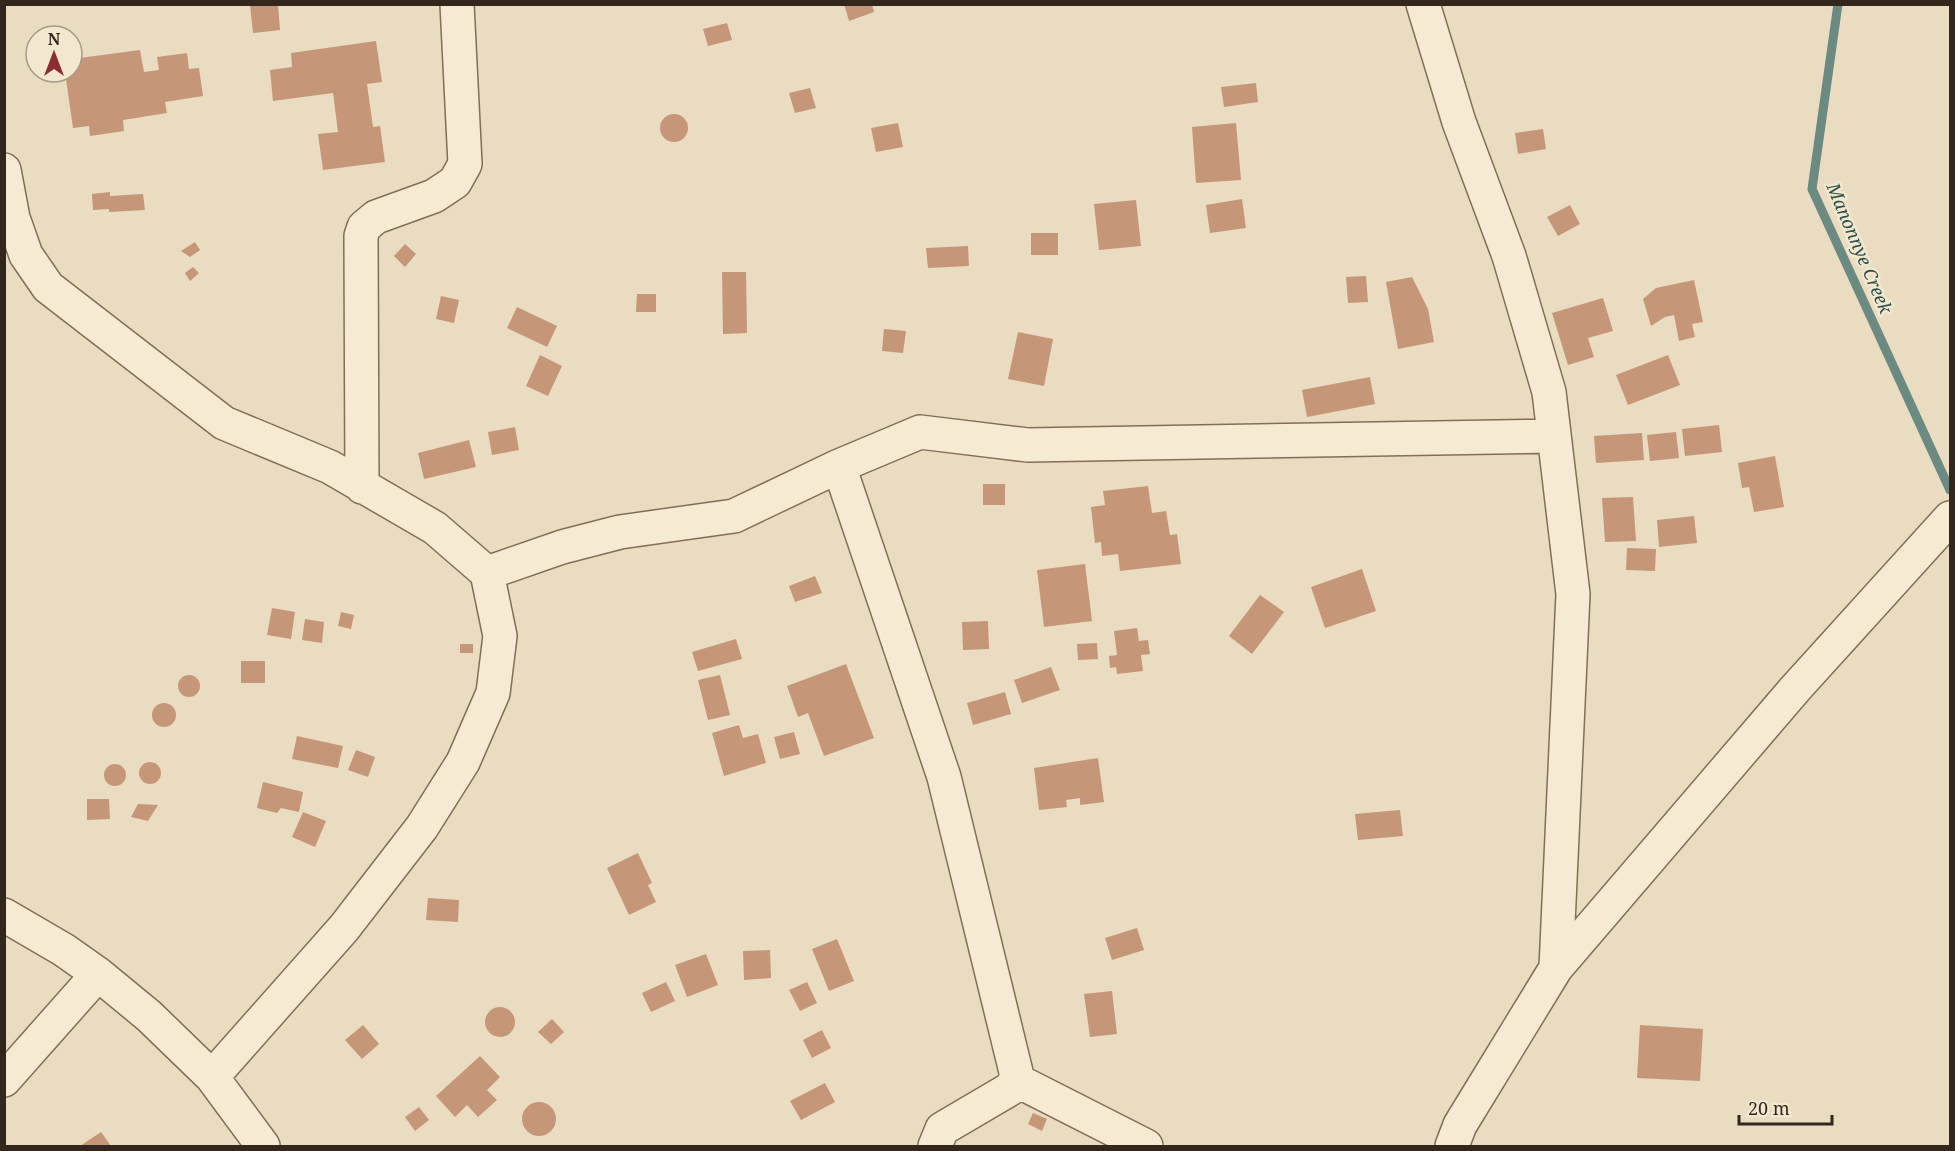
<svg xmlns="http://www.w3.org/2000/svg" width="1955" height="1151" font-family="'Noto Serif',serif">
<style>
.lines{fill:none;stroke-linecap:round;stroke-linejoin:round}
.stream{stroke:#6b8a81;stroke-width:9}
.building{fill:#c69678}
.minor-casing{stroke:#826e59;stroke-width:36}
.minor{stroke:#f6ead3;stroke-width:33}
.labels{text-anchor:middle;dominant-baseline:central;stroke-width:5;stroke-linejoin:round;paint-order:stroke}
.water-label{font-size:18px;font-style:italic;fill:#2d524e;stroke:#f3e7cf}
</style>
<rect width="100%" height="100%" fill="#eadcc0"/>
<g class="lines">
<path class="stream" d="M1838,4L1812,189L1950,490"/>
</g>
<path class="building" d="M250,4H278L280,30L253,33Z
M844,4H872L874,12L849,21Z
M727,23L732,40L708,46L703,29Z
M376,41L382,82L367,84L373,127L380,126L385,162L323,170L318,134L338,132L333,93L273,101L270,70L292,67L291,53Z
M140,50L144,72L159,70L157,57L187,53L189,69L199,68L203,96L165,102L167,113L123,120L124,131L90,136L89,126L73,128L65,72H72V59Z
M1256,83L1258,102L1224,107L1221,87Z
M810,88L816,108L795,113L789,93Z
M660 128a14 14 0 1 1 28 0a14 14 0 1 1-28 0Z
M898,123L903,147L876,152L871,128Z
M1236,123L1241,180L1196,183L1192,127Z
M1543,129L1546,149L1518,154L1515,133Z
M110,192V196L143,194L145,210L109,212V209L93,210L92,194Z
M1242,199L1246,228L1210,233L1206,205Z
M1136,200L1141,246L1099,250L1094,204Z
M1570,205L1580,224L1558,236L1547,217Z
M1031,233H1058V255H1031Z
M195,242L200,250L190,257L181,251Z
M405,244L416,254L405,267L394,256Z
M968,246L969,266L928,268L926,248Z
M193,267L199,273L190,281L185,273Z
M722,272H746L747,333L723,334Z
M1366,276L1368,302L1348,303L1346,277Z
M1412,277L1428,309L1434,342L1398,349L1386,282Z
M1694,280L1703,322L1692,324L1695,337L1679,341L1674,315L1665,317L1651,326L1643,299L1656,288Z
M637,294H656V312H636Z
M441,296L459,300L454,323L436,319Z
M1603,298L1613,331L1588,338L1594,357L1568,365L1552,313Z
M517,307L557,326L547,347L507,328Z
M884,329L906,331L903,353L882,351Z
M1018,332L1053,339L1044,386L1008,379Z
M540,355L562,366L548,396L526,386Z
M1668,355L1680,385L1628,405L1616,375Z
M1370,377L1375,404L1307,417L1302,390Z
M1719,425L1722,452L1685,456L1682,429Z
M515,427L519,450L492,455L488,432Z
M1676,432L1679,458L1650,461L1647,435Z
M1642,433L1644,460L1596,463L1594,436Z
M469,440L476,467L424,479L418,453Z
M1775,456L1784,507L1754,512L1749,487L1742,488L1738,463Z
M983,484H1005V505H983Z
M1148,486L1152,513L1166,511L1170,535L1177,534L1181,564L1120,571L1118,554L1102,556L1101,542L1095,543L1091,507L1105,505L1103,491Z
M1633,497L1636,541L1605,542L1602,498Z
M1694,516L1697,543L1659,547L1657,520Z
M1627,548L1656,549L1655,571L1626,570Z
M1085,564L1092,621L1044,627L1037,570Z
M1362,569L1376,611L1325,628L1311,587Z
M815,576L822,593L795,602L789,586Z
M1260,595L1284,612L1252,654L1229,636Z
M272,608L295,612L291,639L267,635Z
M341,612L354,615L351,629L338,626Z
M305,619L324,622L322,643L302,640Z
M988,621L989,649L963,650L962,622Z
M1137,628L1139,641L1148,640L1150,654L1141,655L1143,671L1117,674L1116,667L1110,668L1109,656L1117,655L1114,631Z
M736,639L742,659L698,671L692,652Z
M1097,643L1098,659L1078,660L1077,644Z
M460,644H473V653H460Z
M241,661H265V683H241Z
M846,664L874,738L824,756L808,713L798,717L787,686Z
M1051,667L1060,690L1022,703L1014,680Z
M178 686a11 11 0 1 1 22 0a11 11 0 1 1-22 0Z
M720,675L730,715L708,720L698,680Z
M1005,692L1011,714L973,725L967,703Z
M152 715a12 12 0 1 1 24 0a12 12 0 1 1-24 0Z
M739,725L743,738L758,734L766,763L724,776L712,733Z
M794,732L800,754L780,759L774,737Z
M297,736L343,746L338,768L292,759Z
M356,750L375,757L368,777L348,770Z
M1098,758L1104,802L1080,805V798L1066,800L1067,807L1039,810L1034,768Z
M139 773a11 11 0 1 1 22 0a11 11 0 1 1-22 0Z
M104 775a11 11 0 1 1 22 0a11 11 0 1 1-22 0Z
M263,782L303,792L299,812L281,808L277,813L257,808Z
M87,799H109L110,819L87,820Z
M138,804L158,805L148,821L131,817Z
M1400,810L1403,836L1358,840L1355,814Z
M303,812L326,821L315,847L292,837Z
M638,853L652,883L648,885L656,902L629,915L607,868Z
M428,898L459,900L458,922L426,920Z
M1137,928L1144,950L1112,960L1105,938Z
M837,939L854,981L829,991L812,949Z
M770,950L771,978L744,980L743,951Z
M706,954L718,985L687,997L675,965Z
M666,982L675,1001L651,1012L642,993Z
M807,982L817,1003L800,1011L789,990Z
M1112,991L1117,1034L1090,1037L1084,994Z
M485 1022a15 15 0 1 1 30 0a15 15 0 1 1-30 0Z
M552,1019L564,1032L551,1044L538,1032Z
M363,1025L379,1044L362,1059L345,1040Z
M1640,1025L1703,1029L1700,1081L1637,1078Z
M822,1030L831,1048L812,1058L803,1040Z
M480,1056L500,1077L487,1090L497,1100L478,1117L467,1105L455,1117L436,1096Z
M825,1083L835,1102L801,1120L790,1101Z
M522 1119a17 17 0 1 1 34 0a17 17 0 1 1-34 0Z
M419,1107L429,1120L415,1131L405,1117Z
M1033,1113L1047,1119L1042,1131L1028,1124Z
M101,1132L111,1146H80Z"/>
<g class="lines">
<defs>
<path id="minor" d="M1423,4L1459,122L1509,256L1549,392L1573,594L1556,968
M4,170L13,218L26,255L48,287L224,423L330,467L435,528L487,573L500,636L493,693L463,762L422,827L344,928L212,1077
M839,466L944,777L1016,1072V1080L1010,1089L942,1129L935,1146
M362,487L361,236L364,227L376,217L434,196L455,182L465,164L457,4
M487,573L562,547L620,532L734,516L839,466L920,432L1028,445L1554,436
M4,915L64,950L98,974L149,1016L212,1077L263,1146
M4,1080L98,974
M1016,1080L1146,1146
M1452,1146L1460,1125L1556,968L1795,689L1950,518"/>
</defs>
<use href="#minor" class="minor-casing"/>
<use href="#minor" class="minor"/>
</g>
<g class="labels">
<g class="water-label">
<text transform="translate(1860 248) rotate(67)">Manonnye Creek</text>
</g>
</g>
<rect width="1955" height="1151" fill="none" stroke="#33271d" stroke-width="12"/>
<g transform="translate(54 54)"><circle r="28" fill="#f3e7cf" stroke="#a69a88" stroke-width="1.5"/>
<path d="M0-4.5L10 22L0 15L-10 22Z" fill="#8d2d31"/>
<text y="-9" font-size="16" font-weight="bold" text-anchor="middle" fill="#33271d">N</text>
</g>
<path d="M1739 1115v9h93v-9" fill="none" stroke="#33271d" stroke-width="3"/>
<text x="1748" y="1115" font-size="18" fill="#33271d" stroke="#f3e7cf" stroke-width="4.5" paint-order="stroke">20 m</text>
</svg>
